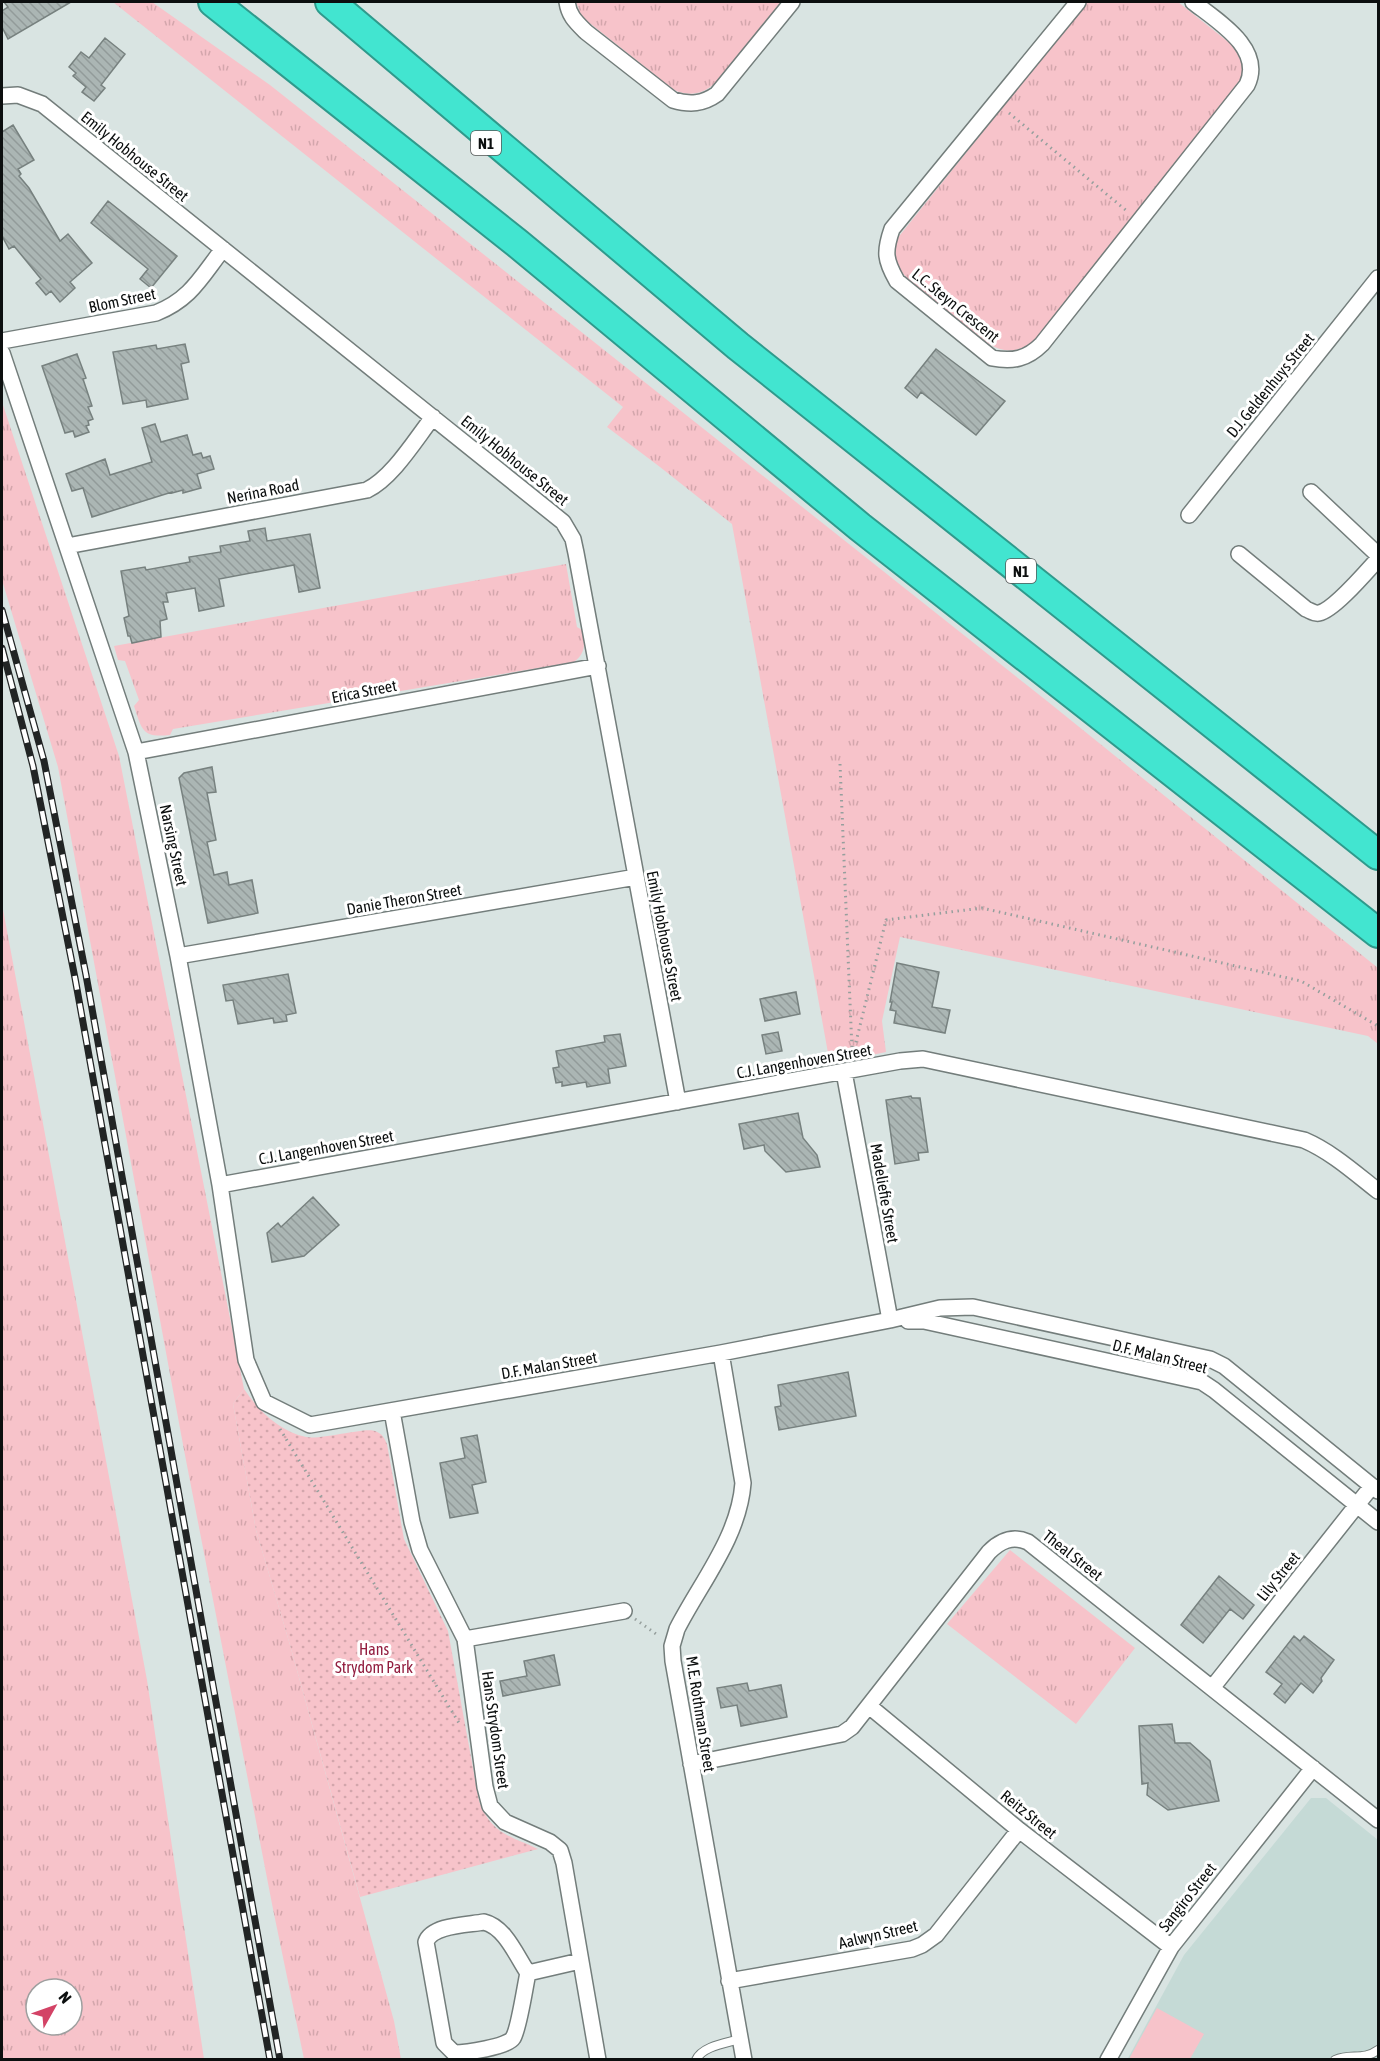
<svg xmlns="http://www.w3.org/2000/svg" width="1380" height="2061" font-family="'Asap Condensed',sans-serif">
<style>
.built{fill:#c5dad6}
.grass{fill:url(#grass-tufts);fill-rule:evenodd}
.park{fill:url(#park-dots)}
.pitch{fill:#f7c3ca}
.building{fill:url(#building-back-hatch);stroke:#77817f;stroke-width:1.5}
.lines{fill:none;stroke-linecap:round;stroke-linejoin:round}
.service-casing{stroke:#737d7b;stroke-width:10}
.minor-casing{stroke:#737d7b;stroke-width:18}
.motorway-casing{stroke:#2f9a8c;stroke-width:32}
.path{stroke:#969f9d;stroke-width:3;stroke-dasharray:1.5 4.5;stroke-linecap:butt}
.service{stroke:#fff;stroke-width:8}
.minor{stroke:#fff;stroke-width:15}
.motorway{stroke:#42e5d0;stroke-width:28}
.rail-casing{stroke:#212424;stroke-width:7}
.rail{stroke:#fff;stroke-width:4.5;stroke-dasharray:14;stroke-linecap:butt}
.labels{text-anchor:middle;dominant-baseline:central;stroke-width:6;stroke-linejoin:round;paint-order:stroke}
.shield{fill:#fff;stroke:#555757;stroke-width:1.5}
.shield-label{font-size:15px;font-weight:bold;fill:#0c0f0f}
.street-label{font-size:16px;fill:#0c0f0f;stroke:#fff}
.park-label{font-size:16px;fill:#921d3f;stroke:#fff}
</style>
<defs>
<pattern id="grass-tufts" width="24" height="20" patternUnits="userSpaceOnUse" patternTransform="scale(1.5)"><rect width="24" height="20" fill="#f7c3ca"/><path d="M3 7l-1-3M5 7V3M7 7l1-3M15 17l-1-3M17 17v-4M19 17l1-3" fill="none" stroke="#d3a6ac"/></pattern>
<pattern id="park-dots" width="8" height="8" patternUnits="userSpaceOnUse" patternTransform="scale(1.5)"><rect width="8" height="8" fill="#f7c3ca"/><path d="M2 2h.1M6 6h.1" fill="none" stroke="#d3a6ac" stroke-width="1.8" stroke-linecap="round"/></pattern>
<pattern id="building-back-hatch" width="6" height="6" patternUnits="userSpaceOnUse" patternTransform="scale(1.5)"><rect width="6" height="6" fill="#abb6b4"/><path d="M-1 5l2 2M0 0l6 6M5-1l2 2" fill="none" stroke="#929b9a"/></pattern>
</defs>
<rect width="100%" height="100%" fill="#d9e4e2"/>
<path class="built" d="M1311,1798H1326L1378,1840V2059L1127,2060L1184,1955Z"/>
<path class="grass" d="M113,2H152L270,85L1047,701L1378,968V1044L1368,1036L900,937L882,1021L886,1052L830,1064L732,524L660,467L607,427L623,407Z
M576,2H781L715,83C703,94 690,97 674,90L587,21L581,15Z
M1087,2H1178L1236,48L1244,68L1242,82L1035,340C1020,352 1005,354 989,344C971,329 903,281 896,264C893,256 894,248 896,240Z
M2,402L119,756L244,1389L233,1404L256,1530L290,1645L394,2021L401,2059H304L273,1909L184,1450L58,767L2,580Z
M566,564L577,627L582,630C585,644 586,653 574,662L173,729L170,735C142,738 142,730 134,706L139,700L125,661L118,660L114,646Z
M2,904L147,1680L204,2059H2ZM36,1989H72V2025H36Z
M1010,1550L1135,1648L1076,1724L947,1624Z"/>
<path class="park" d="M244,1389C258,1410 279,1431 306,1437C322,1440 365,1427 375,1431C383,1434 384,1438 387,1444L404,1539L448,1631L479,1801C492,1834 508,1835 538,1849L360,1897L290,1645L256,1530L233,1404Z"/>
<path class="pitch" d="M1157,2008L1204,2034L1190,2059H1129Z"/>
<path class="building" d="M4,2H71L8,39L2,27V11L8,7Z
M105,38L125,54L101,85L105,88L94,101L82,92L86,87L73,76L76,73L69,67L81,52L89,58Z
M13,125L34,160L18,169L21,174L19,176L29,188L60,241L68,234L92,263L70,282L75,288L60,302L51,291L46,295L36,283L41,279L14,246L9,249L2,236V132Z
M108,201L177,256L151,288L140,279L148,269L91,223Z
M185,344L189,362L181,364L188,399L147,407L146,400L123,404L113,352L156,345L157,349Z
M936,349L1005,401L976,435L921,392L917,398L905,388Z
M77,354L86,378L83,379L92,406L88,407L93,419L88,421L89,425L86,426L89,432L75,437L73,431L65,433L42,366Z
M155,424L161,442L187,435L193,455L201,453L203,458L210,456L214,469L197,474L201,488L183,493V490L172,493V492L92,517L83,488L72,491L66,474L105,459L110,475L152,462L142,428Z
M265,528L267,541L310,534L320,588L299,592L294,565L219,579L224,606L199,611L195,588L166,593L168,602H163L167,619L160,621L161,637L132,643L130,636H128L124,618L129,616L121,571L145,567L146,570L190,562L189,557L221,552L220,546L250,541L248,531Z
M212,767L216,792L207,793L216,840L207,842L214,875L227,872L229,885L252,880L258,913L208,923L179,778L184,773Z
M897,963L939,972L932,1007L950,1010L945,1033L894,1023L896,1011L890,1010L892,1002H890Z
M288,974L296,1013L286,1015L287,1021L274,1023L273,1018L238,1024L233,1000L226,1001L223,985Z
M796,992L800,1014L765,1021L760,999Z
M778,1032L782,1051L766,1054L762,1035Z
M620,1034L626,1066L608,1069L610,1083L587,1087L586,1082L562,1086V1082L556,1083L553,1068L559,1067L556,1051L605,1042L604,1036Z
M911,1096L912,1098H920L928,1152L918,1153L919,1160L895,1164L886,1100Z
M798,1113L803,1138L817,1155L820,1167L786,1172L765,1151L764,1145L744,1149L739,1124Z
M313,1197L339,1225L304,1256L272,1262L267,1233L278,1223L281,1227Z
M848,1372L856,1416L779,1430L775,1407L781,1406L778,1385Z
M477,1435L486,1482L472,1485L478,1513L450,1518L440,1463L465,1458L461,1438Z
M1219,1576L1254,1605L1243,1619L1230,1609L1203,1643L1181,1625Z
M1294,1636L1300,1641L1304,1636L1334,1660L1321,1678L1322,1681L1313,1693L1301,1683L1285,1703L1274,1694L1282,1684L1266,1672Z
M554,1655L560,1685L503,1696L500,1681L527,1676L524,1661Z
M747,1683L749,1691L781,1685L787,1717L741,1726L737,1705L721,1708L717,1688Z
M1172,1724L1175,1743H1190L1210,1761L1219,1801L1168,1810L1147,1795L1148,1783L1142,1784L1139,1726Z"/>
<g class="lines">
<defs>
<path id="service" d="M696,2060C702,2046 727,2043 740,2039
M1335,2060C1351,2053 1363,2061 1378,2050"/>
<path id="minor" d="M567,2C569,16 576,22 586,32L673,100C690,105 703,104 717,94L792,2
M1078,2L892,229C884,252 885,260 897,281L992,358C1013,362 1027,359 1042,344L1247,85C1264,49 1219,22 1193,2
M2,96L18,95L42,104L563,522L573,539L576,553L678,1102
M2,341L156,313C191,299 201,277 223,249
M2,353L136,752L178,956L220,1185L246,1360L264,1402L310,1425L721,1353L890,1320L940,1308L973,1307L1210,1359L1224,1366L1378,1491
M1311,492L1378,555
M1189,515L1378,278
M67,546L367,490C393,477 415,440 433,417
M1239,554L1306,609C1311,611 1314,614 1319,613C1334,610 1367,571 1378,559
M136,752L598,666
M178,956L636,877
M844,1072L890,1320
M220,1185L900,1061L923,1059L1304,1140C1332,1152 1355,1173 1378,1191
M908,1321H924L1202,1382L1214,1390L1378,1522
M721,1353L743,1483C739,1537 701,1582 677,1629L672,1646L673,1661L744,2060
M392,1411L412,1522L420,1550L465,1639L485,1787L490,1806L505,1822L550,1842L560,1850L564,1863L598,2060
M465,1639L624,1611
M1212,1688L1372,1486
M869,1706L1019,1830L1171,1947
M691,1764L842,1734L852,1727L989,1552C1000,1541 1012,1535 1028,1542L1378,1820
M484,1922C505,1927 516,1955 528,1973C525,1986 519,2029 513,2038C508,2047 465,2053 454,2053L444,2043L426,1942C432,1925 467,1925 484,1922Z
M528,1973L580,1961
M729,1981L912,1949L922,1945L936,1935L1019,1830
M1108,2060L1171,1947L1313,1768"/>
<path id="motorway" d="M213,2L517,243L860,527L1378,933
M330,2L738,346L1378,855"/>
</defs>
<use href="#service" class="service-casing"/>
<use href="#minor" class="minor-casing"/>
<use href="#motorway" class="motorway-casing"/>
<path class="path" d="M1009,113L1128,212
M840,764L852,1050
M853,1054L886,920L982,908L1301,981L1378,1026
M280,1429L459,1723
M635,1619L659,1636"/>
<use href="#service" class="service"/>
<use href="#minor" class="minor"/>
<use href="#motorway" class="motorway"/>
<defs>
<path id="rail" d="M2,610L44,761L86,975L280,2060
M2,648L33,766L75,978L270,2060"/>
</defs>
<use href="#rail" class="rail-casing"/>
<use href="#rail" class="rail"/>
</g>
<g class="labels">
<g class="shield">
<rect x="471" y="131" width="30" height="24" rx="4.5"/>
<rect x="1006" y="559" width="30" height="24" rx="4.5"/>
</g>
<g class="shield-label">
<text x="486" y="143">N1</text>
<text x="1021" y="571">N1</text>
</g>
<g class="street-label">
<text transform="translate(135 156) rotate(39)">Emily Hobhouse Street</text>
<text transform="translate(122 300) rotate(-12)">Blom Street</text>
<text transform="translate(956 305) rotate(39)">L.C. Steyn Crescent</text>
<text transform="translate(1270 385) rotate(-51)">D.J. Geldenhuys Street</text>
<text transform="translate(515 460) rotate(39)">Emily Hobhouse Street</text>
<text transform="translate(263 491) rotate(-11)">Nerina Road</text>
<text transform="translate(364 691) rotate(-11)">Erica Street</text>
<text transform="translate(174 845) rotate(78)">Narsing Street</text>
<text transform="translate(404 899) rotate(-10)">Danie Theron Street</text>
<text transform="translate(665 936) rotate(79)">Emily Hobhouse Street</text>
<text transform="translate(804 1061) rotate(-10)">C.J. Langenhoven Street</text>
<text transform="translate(326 1147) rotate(-10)">C.J. Langenhoven Street</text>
<text transform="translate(885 1193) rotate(80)">Madeliefie Street</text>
<text transform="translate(1160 1356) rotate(14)">D.F. Malan Street</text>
<text transform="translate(549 1365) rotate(-10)">D.F. Malan Street</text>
<text transform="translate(1073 1555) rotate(38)">Theal Street</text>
<text transform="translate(1278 1576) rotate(-51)">Lily Street</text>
<text transform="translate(701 1714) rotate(81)">M.E. Rothman Street</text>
<text transform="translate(496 1730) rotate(82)">Hans Strydom Street</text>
<text transform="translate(1029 1814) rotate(39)">Reitz Street</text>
<text transform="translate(1187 1897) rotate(-52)">Sangiro Street</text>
<text transform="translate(878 1934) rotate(-13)">Aalwyn Street</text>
</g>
<g class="park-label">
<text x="374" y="1649">Hans<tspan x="374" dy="18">Strydom Park</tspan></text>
</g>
</g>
<rect width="1380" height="2061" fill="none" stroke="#0c0f0f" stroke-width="6"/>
<g transform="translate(54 2007) rotate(50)"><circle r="28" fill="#ffffff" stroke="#9e9f9f" stroke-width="1.5"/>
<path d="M0-4.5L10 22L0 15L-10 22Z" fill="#d34366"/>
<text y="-9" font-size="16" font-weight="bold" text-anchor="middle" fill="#0c0f0f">N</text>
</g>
</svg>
